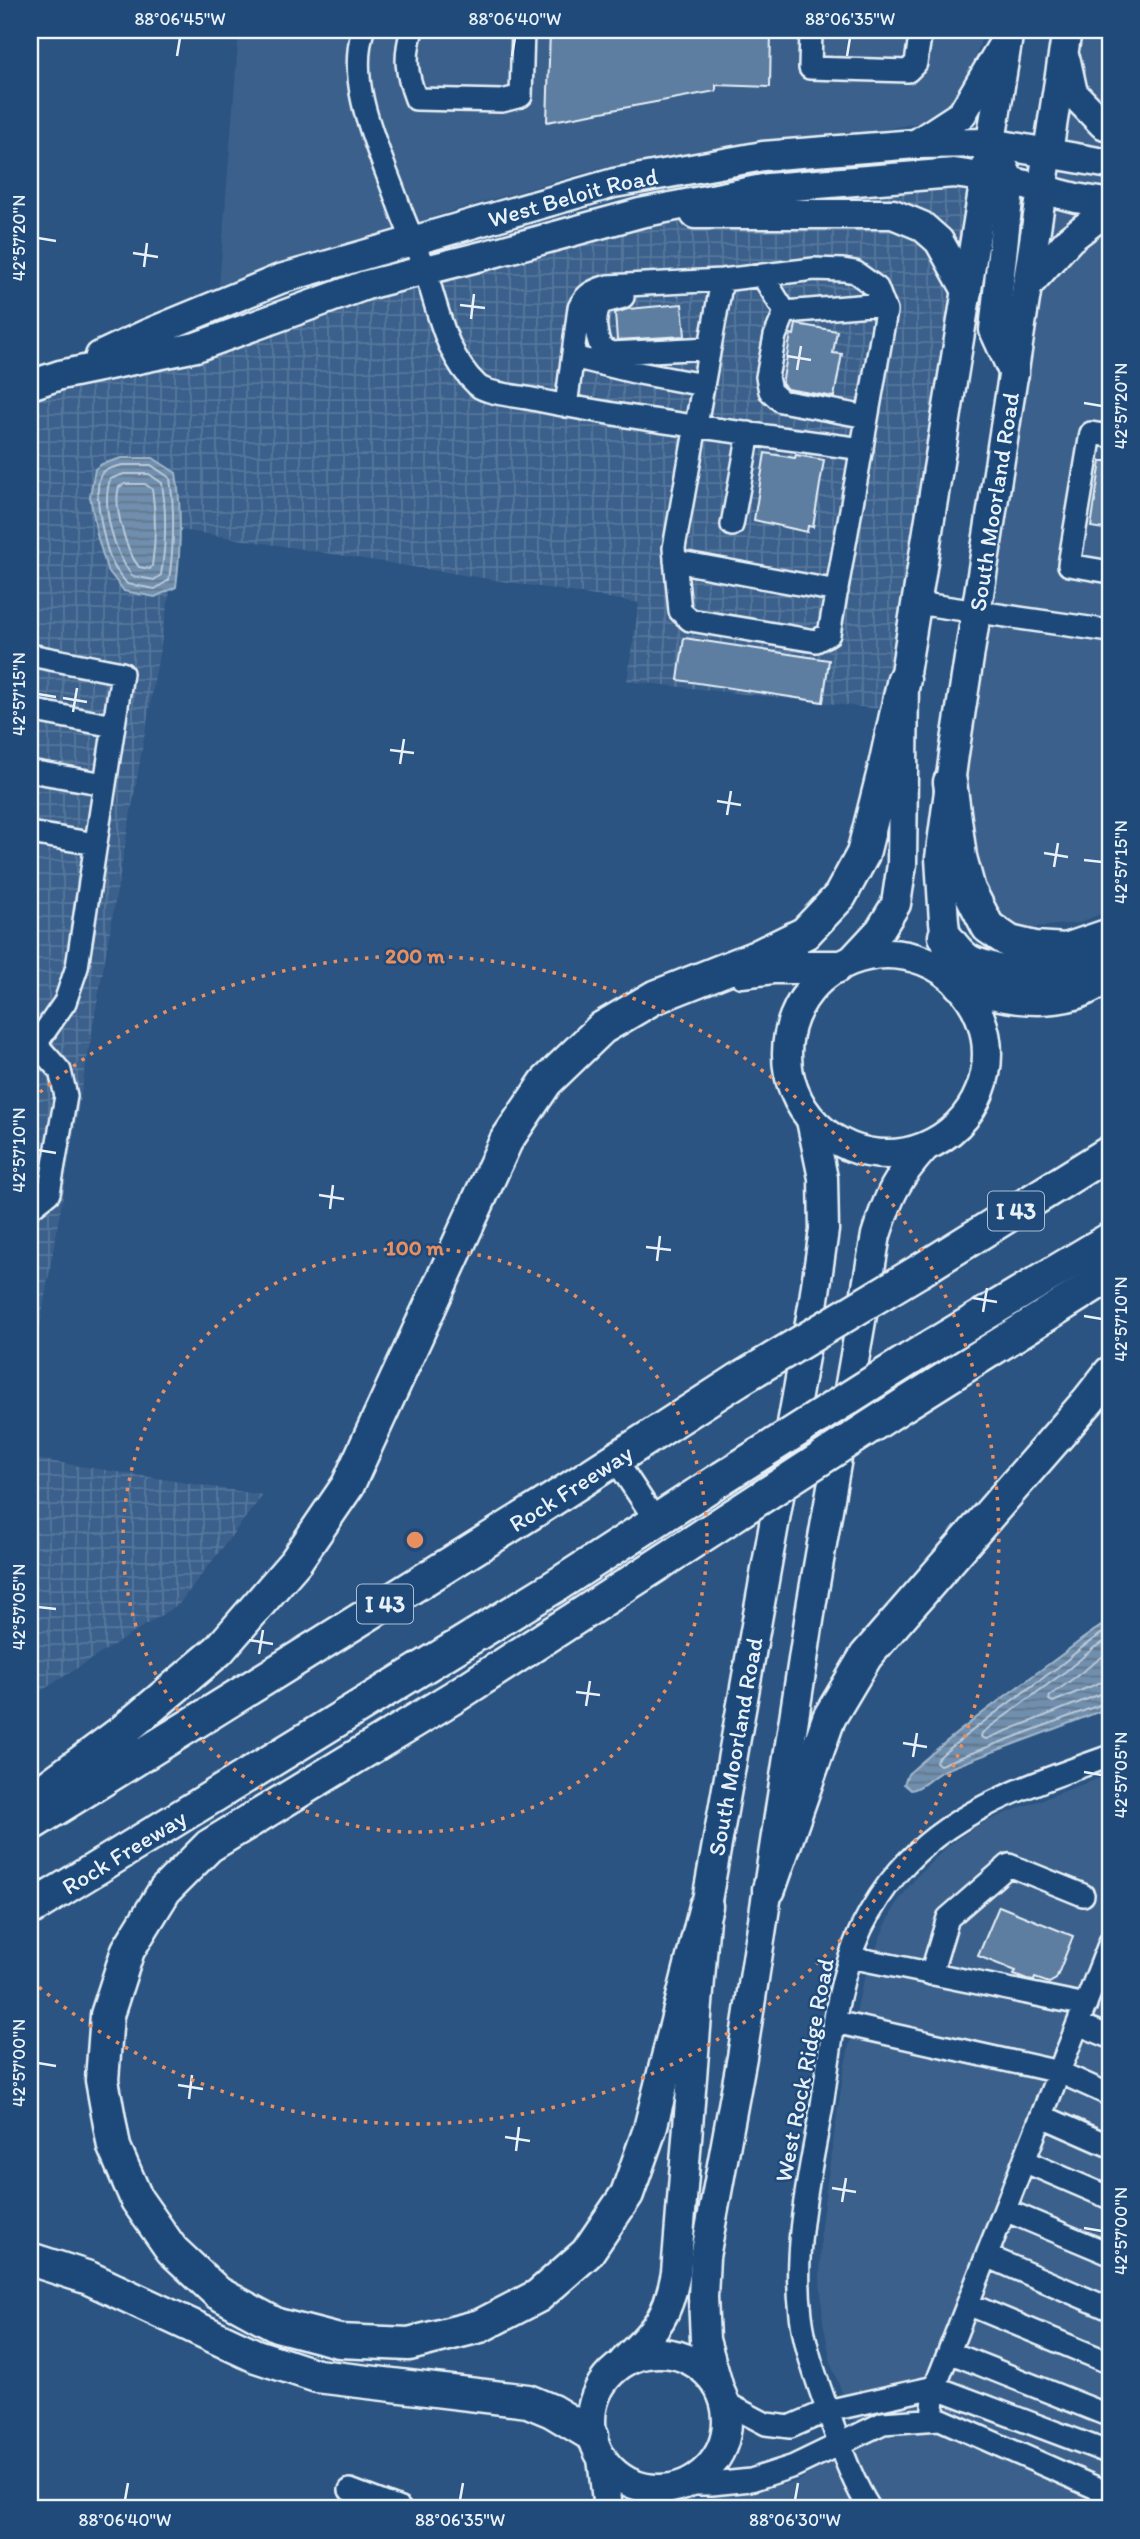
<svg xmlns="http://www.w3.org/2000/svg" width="1140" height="2539" font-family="Itim,sans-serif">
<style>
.built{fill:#3a608b}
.industrial{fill:url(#industrial-grid)}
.water{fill:url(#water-rules);stroke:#a0b6cb;stroke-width:2}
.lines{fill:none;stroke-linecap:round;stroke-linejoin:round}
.shore{stroke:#b8c9da;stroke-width:2}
.building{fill:#5d7da1;stroke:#e8f1f8;stroke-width:2}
.minor-casing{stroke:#e8f1f8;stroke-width:26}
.major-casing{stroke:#e8f1f8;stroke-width:33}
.highway-casing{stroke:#e8f1f8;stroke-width:37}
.minor{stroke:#1f4a7a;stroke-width:21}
.major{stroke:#1f4a7a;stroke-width:28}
.highway{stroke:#1f4a7a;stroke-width:32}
.highway-bridge-casing{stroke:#e8f1f8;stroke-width:37;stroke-linecap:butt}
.highway-bridge{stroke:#1f4a7a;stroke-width:32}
.ticks{fill:none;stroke:#e8f1f8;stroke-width:2.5}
.ring{fill:none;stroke:#e88e5f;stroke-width:3.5;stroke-dasharray:3.5 7}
.labels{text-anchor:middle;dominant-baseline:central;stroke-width:5;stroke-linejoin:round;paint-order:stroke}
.shield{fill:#1f4a7a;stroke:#acbfd2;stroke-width:2}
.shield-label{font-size:23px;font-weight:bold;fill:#e8f1f8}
.street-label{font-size:24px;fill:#e8f1f8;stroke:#1f4a7a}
.centre{fill:#e88e5f;stroke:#1f4a7a;stroke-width:3.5}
.ring-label{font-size:21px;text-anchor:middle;font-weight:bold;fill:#e88e5f;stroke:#1f4a7a;stroke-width:5;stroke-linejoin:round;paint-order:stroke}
.neatline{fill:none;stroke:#e8f1f8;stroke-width:2.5}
.ticks-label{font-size:18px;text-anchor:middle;fill:#e8f1f8}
</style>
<defs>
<pattern id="industrial-grid" width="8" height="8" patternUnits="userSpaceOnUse" patternTransform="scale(1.75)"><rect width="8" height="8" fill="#3a608b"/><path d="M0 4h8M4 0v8" fill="none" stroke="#56779c"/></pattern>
<pattern id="water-rules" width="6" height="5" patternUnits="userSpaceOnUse" patternTransform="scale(1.75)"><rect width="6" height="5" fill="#708ead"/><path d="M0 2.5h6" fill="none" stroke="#61768a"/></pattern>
</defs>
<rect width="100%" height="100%" fill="#2b5482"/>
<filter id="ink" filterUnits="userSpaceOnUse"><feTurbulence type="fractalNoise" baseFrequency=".0143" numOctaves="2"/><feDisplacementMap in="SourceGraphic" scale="14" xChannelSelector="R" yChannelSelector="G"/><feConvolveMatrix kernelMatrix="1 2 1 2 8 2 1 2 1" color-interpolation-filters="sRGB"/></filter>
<g filter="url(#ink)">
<path class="built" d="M239,30H984L963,98L935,120L875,131L704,150L594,170L452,211L219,285Z
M1068,30H1110V910L1079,923L1037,927L1026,946L969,890L950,782Z
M1110,1774V2509H690L709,2499L796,2482L862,2443L832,2367L823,2322L820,2277L821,2224L843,2075L862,1985L881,1935L896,1904L917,1876L948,1846L975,1827L1006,1813Z"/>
<path class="industrial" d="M991,143L897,711L627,681L639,603L181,530L30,1382V385L190,331L303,290L535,224L677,187L897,160Z
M30,1458L263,1495L179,1604L30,1698Z"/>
<path class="water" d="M122,458H153L176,473C182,512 181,547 176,587L155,597L124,591L107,569L97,535L90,496L95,469L102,464Z
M1110,1621V1707C1055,1730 998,1749 943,1771C931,1776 924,1788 911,1790L904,1784L908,1774C953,1734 1001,1699 1049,1664C1071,1649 1086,1634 1110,1621Z"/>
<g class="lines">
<path class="shore" d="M122,465H151L170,478C175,513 174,545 169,580L155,589L127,584C123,578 117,572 114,566C105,549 91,489 102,473C105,468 117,467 122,465Z
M124,474H149L162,483C167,515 166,544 161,575L154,580L132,576C114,551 101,509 110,479Z
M125,484H145L152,489C156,515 156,540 152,566L150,569L139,567C126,551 113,506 119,487Z
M1110,1629C1090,1639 1076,1653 1058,1667C1017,1697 976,1726 937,1759L936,1762L940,1765L1110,1701
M1110,1639L1095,1647L1066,1671L982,1733L981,1737L986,1739L1103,1693L1110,1692
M1110,1651L1050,1696L1049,1700L1053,1702L1099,1683L1110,1681"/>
</g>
<path class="building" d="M550,30H771L770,87L716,85V91L547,122Z
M682,304L685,336L617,340L615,313L628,309Z
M796,324L837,331L833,353L842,354L834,397L787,389L782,384L791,334L794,335Z
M765,453L795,458L796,455L824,460L813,527L808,526L807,532L754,520Z
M1101,461H1110V530L1091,527Z
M684,638L829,660L823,702L678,680Z
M999,1906L1073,1936L1056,1979L1049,1983L1035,1978L1034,1981L1027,1980L1014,1975L1016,1971L978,1956Z"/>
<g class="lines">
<defs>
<path id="minor" d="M363,30C346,87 379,149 398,203C406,226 417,248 425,271C439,311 445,355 477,385C485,393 515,396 527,398C638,421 750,433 862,449
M412,30C404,57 406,73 416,99L502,101L521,96L523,30
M811,30L810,68L908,71L916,63L921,30
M762,275L785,312L883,304
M623,297L600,303C593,319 595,332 601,348L611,353L710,348
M785,312L775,336L767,377L770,391L781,401L867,417
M573,357L634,372L703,385
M566,406L579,308C585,294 594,290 608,286L722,280L814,269L843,270L855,272L877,288L886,311L829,634L816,641L690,620L680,611L674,548L722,280
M1110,436L1091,433L1069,565L1110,572
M732,525L749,433
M675,561L837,591
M916,603L1110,631
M30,655L122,673L77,967L65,1002L36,1044L30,1043
M30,710L114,726
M30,771L105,784
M30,833L96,844
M30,1208L49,1193L66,1096L60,1071L36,1044
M615,1459L656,1521
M850,1957L1086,2005
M931,1974L948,1918L1009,1865L1083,1895
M835,2022L1059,2072L1110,2095
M1078,2024L1110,2037
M1042,2116L1110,2146
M1024,2161L1110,2198
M1005,2210L1110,2254
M987,2256L1110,2309
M968,2304L1110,2363
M949,2352L1110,2416
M726,2403L766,2424L790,2427L827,2411L935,2387L1110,2453
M932,2419L935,2387L1110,1942
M684,2484H712L751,2480L794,2466L883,2423L940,2419L1110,2494
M350,2490L400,2509
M870,2509C851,2480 840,2445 828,2412C817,2380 805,2349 801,2315C792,2245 810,2174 822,2105C831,2046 836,1983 861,1929C871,1909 884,1888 899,1871C953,1808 1034,1784 1110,1756"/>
<g id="major">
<path d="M1066,61L1073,93L1103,124L1110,127"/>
<path d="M916,144L962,114L1002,46"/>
<path d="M1002,164L1010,181L994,330L1014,374"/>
<path d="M695,214H893L922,226L939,241L967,291"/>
<path d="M1027,286L1070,239L1110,208"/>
<path id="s1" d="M100,356L147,334L280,279L614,183L763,156L916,144L991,143L1110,164"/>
<path d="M30,385L60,375L196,347L366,285L486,255L640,213L768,188L954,173L1010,181L1076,198L1110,204"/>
<circle cx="887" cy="1054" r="100"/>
<path d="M854,958L880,930L896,904L902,864L904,679L1009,30"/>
<path id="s2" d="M951,975L944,922L940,858L954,754L1067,30"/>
<circle cx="659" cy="2421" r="68"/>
<path id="s3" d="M624,2361C656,2328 667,2320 676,2273L706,1906L813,1306L824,1230L823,1178L811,1120"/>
<path d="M718,2385L705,2340L703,2297L705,2257L742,2057L812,1601L876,1235C889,1195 896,1179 925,1147"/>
<path d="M602,2458L608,2509"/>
</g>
<g id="highway">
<path d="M950,782L960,857L969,890L988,927L1010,942L1035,948L1066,950L1110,935"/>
<path d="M945,936C952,945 958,954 967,960C973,964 981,966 988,968C1030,983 1070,973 1110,956"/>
<path d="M743,971L774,967H836"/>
<path d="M960,984C998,995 1037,1004 1075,993C1087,989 1099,981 1110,976"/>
<path d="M921,1270L1110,1152"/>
<path d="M910,1359L1110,1239"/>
<path d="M905,1404L1110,1275"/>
<path d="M30,1800L124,1730L219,1650L296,1561L348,1485L506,1141L546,1082L602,1028L653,998L754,958L805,933L840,896L863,854L883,775L904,679"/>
<path id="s4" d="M30,1825L544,1505L738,1380"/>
<path d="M769,1889L829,1718L866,1656L1088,1401L1110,1373"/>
<path d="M706,1906L650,2129L627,2194L587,2253L538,2296L480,2326L409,2344L339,2341L277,2325L218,2293L172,2250L137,2200L114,2147L102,2080L107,2015L128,1950L165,1890L209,1846L454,1697L714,1528"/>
<path id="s5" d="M30,1909L557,1585L722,1478"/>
<path d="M30,2259L89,2278L256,2356L317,2376L528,2401L552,2411L592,2435"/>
</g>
</defs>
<use href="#minor" class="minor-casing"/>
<use href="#major" class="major-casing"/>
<use href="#highway" class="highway-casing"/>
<use href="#minor" class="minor"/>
<use href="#major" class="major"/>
<use href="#highway" class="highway"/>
<defs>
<path id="highway-bridge" d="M738,1380L921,1270
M722,1478L910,1359
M714,1528L905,1404"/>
</defs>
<use href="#highway-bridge" class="highway-bridge-casing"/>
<use href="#highway-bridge" class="highway-bridge"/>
</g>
</g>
<path class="ticks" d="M177,56L180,38M512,56L515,38M847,56L850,38M38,238L56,241M133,253L158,257M144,267L147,243M460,305L485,308M471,319L474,294M787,356L811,360M797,370L801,346M1084,403L1102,406M38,694L56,697M63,698L87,702M73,712L77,688M390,750L414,753M400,764L404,739M717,801L741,805M727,815L731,791M1044,853L1068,857M1084,860L1102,862M1054,867L1058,843M38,1150L56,1153M319,1195L344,1199M330,1209L333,1185M646,1247L671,1250M657,1261L660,1236M973,1298L997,1302M983,1312L987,1288M1084,1316L1102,1319M38,1607L56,1609M249,1640L273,1644M259,1654L263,1630M576,1692L600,1695M586,1706L590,1681M903,1743L927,1747M913,1757L917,1733M1084,1772L1102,1775M38,2063L56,2066M178,2085L203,2089M189,2099L192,2075M505,2137L530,2141M516,2151L519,2127M832,2188L856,2192M842,2202L846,2178M1084,2228L1102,2231M125,2500L128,2483M460,2500L463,2483M795,2500L798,2483"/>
<g class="ring">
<circle cx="415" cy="1540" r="292"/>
<path d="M32 1099A584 584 0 1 1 32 1981"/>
</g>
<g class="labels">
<g class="shield">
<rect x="988" y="1191.5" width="56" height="39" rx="5"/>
<rect x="357" y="1584.5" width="56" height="39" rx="5"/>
</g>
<g class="shield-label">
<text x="1016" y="1211">I 43</text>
<text x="385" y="1604">I 43</text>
</g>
<g class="street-label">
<text stroke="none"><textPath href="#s1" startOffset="500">West Beloit Road</textPath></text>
<text stroke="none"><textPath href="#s2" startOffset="478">South Moorland Road</textPath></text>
<text stroke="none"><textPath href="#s4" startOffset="637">Rock Freeway</textPath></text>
<text stroke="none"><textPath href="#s3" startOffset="635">South Moorland Road</textPath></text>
<text stroke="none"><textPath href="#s5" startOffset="110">Rock Freeway</textPath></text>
<text transform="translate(804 2070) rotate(-79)">West Rock Ridge Road</text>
</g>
</g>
<circle cx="415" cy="1540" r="10" class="centre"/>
<g class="ring-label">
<text x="415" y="963">200 m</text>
<text x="415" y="1255">100 m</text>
</g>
<rect width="1140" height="2539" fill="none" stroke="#1f4a7a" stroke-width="77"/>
<rect x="38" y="38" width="1064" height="2462" class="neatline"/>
<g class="ticks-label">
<text x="180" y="25">88°06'45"W</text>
<text x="515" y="25">88°06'40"W</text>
<text x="850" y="25">88°06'35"W</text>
<text transform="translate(19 238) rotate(-90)" y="6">42°57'20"N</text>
<text transform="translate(1121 406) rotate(-90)" y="6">42°57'20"N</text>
<text transform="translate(19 694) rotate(-90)" y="6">42°57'15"N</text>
<text transform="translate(1121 862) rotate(-90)" y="6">42°57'15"N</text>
<text transform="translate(19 1150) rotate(-90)" y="6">42°57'10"N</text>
<text transform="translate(1121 1319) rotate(-90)" y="6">42°57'10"N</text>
<text transform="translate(19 1607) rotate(-90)" y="6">42°57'05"N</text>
<text transform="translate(1121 1775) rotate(-90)" y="6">42°57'05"N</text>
<text transform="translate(19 2063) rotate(-90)" y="6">42°57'00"N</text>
<text transform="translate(1121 2231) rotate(-90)" y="6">42°57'00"N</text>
<text x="125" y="2526">88°06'40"W</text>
<text x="460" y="2526">88°06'35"W</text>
<text x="795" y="2526">88°06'30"W</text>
</g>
</svg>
